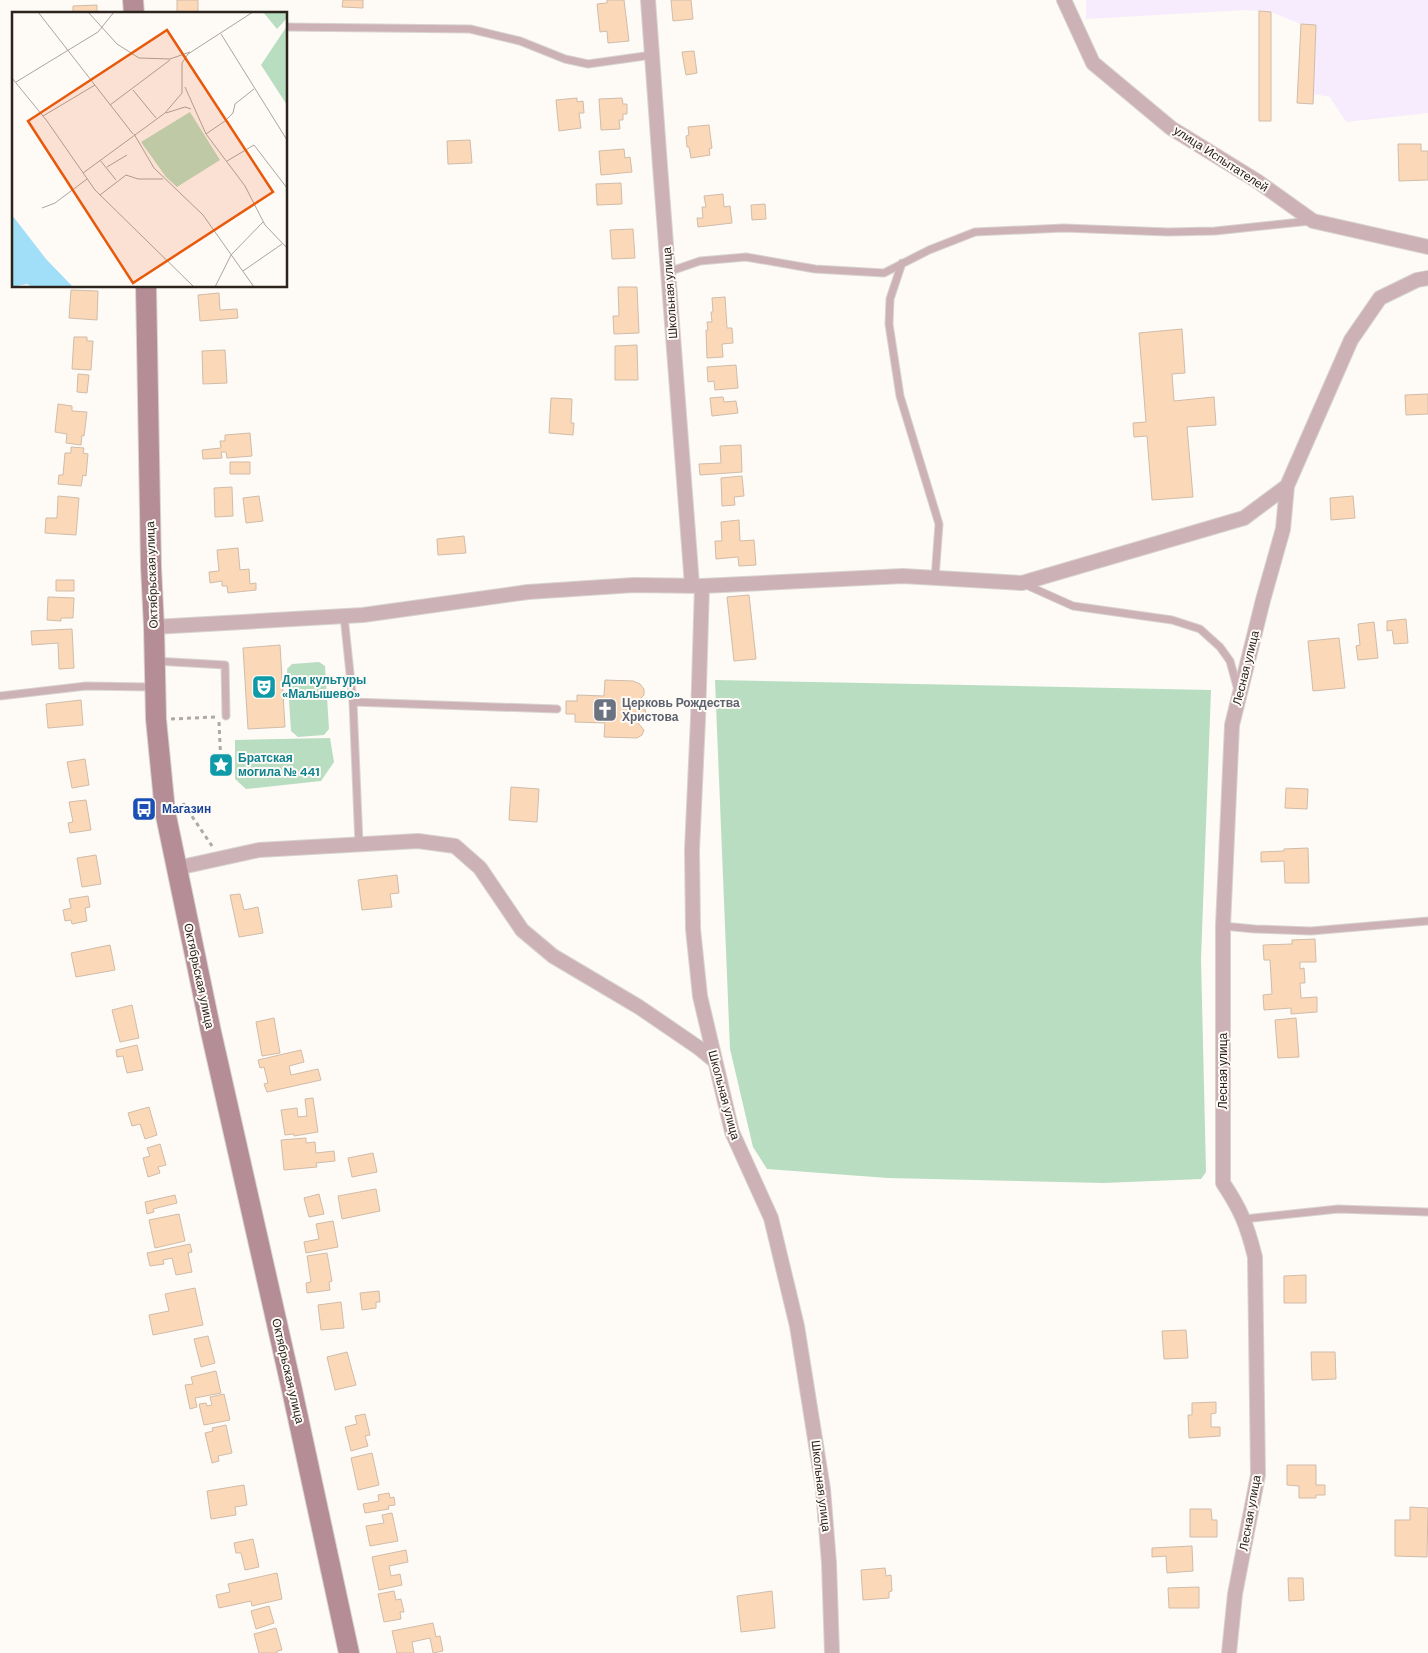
<svg xmlns="http://www.w3.org/2000/svg" width="1428" height="1653" font-family="'DM Sans',sans-serif">
<style>
.industrial{fill:#f6ecfd}
.green{fill:#b9ddc0}
.building{fill:#fbd9b8;stroke:#d0bca9}
.lines{fill:none;stroke-linecap:round;stroke-linejoin:round}
.lane-casing{stroke:#d8d3cf;stroke-width:9}
.street-casing{stroke:#d8d3cf;stroke-width:16}
.secondary-casing{stroke:#d8d3cf;stroke-width:22}
.path{stroke:#aea9a4;stroke-width:3;stroke-dasharray:4 4;stroke-linecap:butt}
.lane{stroke:#ccb1b7;stroke-width:7}
.street{stroke:#ccb1b7;stroke-width:14}
.secondary{stroke:#b48d97;stroke-width:20}
.labels{text-anchor:middle;dominant-baseline:central;stroke-width:4;stroke-linejoin:round;paint-order:stroke}
.street-label{font-size:12px;fill:#2b231c;stroke:#fefaf6}
.culture-label{font-size:12px;font-weight:bold;fill:#0d838f;stroke:#fefaf6;text-anchor:start}
.worship-label{font-size:12px;font-weight:bold;fill:#5b616d;stroke:#fefaf6;text-anchor:start}
.transit-label{font-size:12px;font-weight:bold;fill:#164399;stroke:#fefaf6;text-anchor:start}
.inset-road{fill:none;stroke:#aaa49f;stroke-width:1}
.view{fill:#e8590c;fill-opacity:0.15;stroke:#e8590c;stroke-width:2.5}
.inset-edge{fill:none;stroke:#2b231c;stroke-width:2.5}
</style>
<rect width="100%" height="100%" fill="#fefaf6"/>
<path class="industrial" d="M1086,0H1428V113L1346,122L1330,97L1314,94L1313,104L1297,103L1301,24L1271,12L1245,10L1086,19Z"/>
<path class="green" d="M319,662L325,666L329,729L324,735L298,737L291,731L287,669L292,664Z
M715,680L1211,690L1201,959L1206,1172L1201,1179L1104,1183L888,1178L767,1169L753,1147L730,1049Z
M330,738L334,762L321,781L246,789L235,779V740Z"/>
<path class="building" d="M177,0H198V13L177,14Z
M343,0H363V8L342,7Z
M607,0H624L629,41L608,43L607,31L600,32L597,4L607,3Z
M671,0H691L693,19L673,21Z
M97,5V14H73V6Z
M1259,11L1271,12V121H1259Z
M1301,24L1316,25L1313,104L1297,103Z
M694,51L697,73L686,75L682,52Z
M577,98V102L583,101L584,113H579L581,128L559,131L556,100Z
M622,98L623,104H627V114H623V120H619L620,129L601,130L599,99Z
M709,125L712,148L709,149L710,155L691,158L689,147H687L686,136L689,135L688,127Z
M470,140L472,163L448,164L447,141Z
M1398,144H1421V151H1428V180L1399,181Z
M624,149L625,158L630,157L632,172L601,175L599,151Z
M621,183L622,204L597,205L596,184Z
M723,194L724,207L730,206L732,223L698,227L697,218H703L702,207H706L704,196Z
M765,204L766,219L752,220L751,205Z
M633,229L635,258L612,259L610,230Z
M618,287H637L639,333L614,334L613,316H619Z
M71,290L98,291L97,320L69,318Z
M219,293L220,310L237,309L238,318L200,321L198,295Z
M725,297L727,328H732L733,343L722,344L723,357L707,358L706,330H708L707,322H712L711,312H713L712,298Z
M1182,329L1185,373L1172,374L1174,401L1214,397L1216,425L1187,427L1193,497L1152,500L1147,436L1134,437L1133,423L1146,422L1139,333Z
M74,337H87V341H93L91,370L72,369Z
M637,345L638,380H615V346Z
M225,350L227,383L203,384L202,351Z
M736,365L738,388L715,390L714,381L708,382L707,367Z
M78,374L89,375L87,393L77,392Z
M1428,394V414L1406,415L1405,395Z
M723,397L724,402L736,401L738,413L712,416L710,398Z
M551,398L572,399L571,423H574L573,435L549,433Z
M58,404L72,406V411L87,412L84,436L82,435L81,445L66,443L67,434L55,432Z
M250,433L252,456L227,458L226,452H221L222,458L203,459L202,450L221,448L220,441H225V435Z
M741,445L742,472L700,475L699,464L721,463L720,446Z
M71,447L84,448L83,453L88,454L86,476L83,475L81,486L58,484L59,475H63L65,453H71Z
M230,462H250V474H230Z
M742,476L744,496L734,497L735,505L722,506L721,478Z
M232,487L233,516L215,517L214,488Z
M58,496L79,498L76,535L45,533L46,518H57Z
M259,496L263,521L246,523L243,498Z
M1353,496L1355,518L1331,520L1330,498Z
M739,520L740,541L754,540L756,565L739,566L738,557L716,559L715,541H722L721,522Z
M464,536L466,553L438,555L437,539Z
M238,548L240,570L249,569L250,584L256,583V590L228,593L227,586H222V581L210,583L209,572L219,571L217,550Z
M56,580H74V591H56Z
M749,595L756,659L734,661L727,597Z
M48,597L74,598L73,618H61V621L47,620Z
M1406,619L1408,643L1394,644L1392,630L1387,631V621Z
M1374,622L1378,658L1358,660L1356,646L1360,645L1358,624Z
M72,629L74,668L59,669L58,643L32,645L31,631Z
M1339,638L1345,688L1313,691L1308,641Z
M280,645L285,727L248,729L243,648Z
M605,680L633,681L640,684L644,689V695L639,700L644,706L646,713L643,720L638,723L644,730L642,735L637,738L604,737L605,723L575,722V714H566V701H577V695L604,696Z
M81,700L83,725L48,728L46,704Z
M85,759L89,785L72,788L67,762Z
M511,787L539,789L537,822L509,820Z
M1286,788L1308,789L1307,809L1285,808Z
M86,800L91,830L70,833L68,823L73,822L69,802Z
M1308,848L1309,883H1285L1284,861L1261,862V852L1284,851V849Z
M96,855L101,884L82,887L77,858Z
M397,875L399,893L390,894L392,907L362,910L358,880Z
M240,894L244,910L258,907L263,933L239,937L230,895Z
M88,896L90,907L85,908L87,921L72,924L71,920L65,921L63,910L71,908L69,899Z
M1315,939L1316,962H1300V969L1304,968L1305,983H1300L1301,998L1317,997V1012L1291,1014V1008L1264,1010L1263,995L1272,994L1270,960H1264L1263,945L1292,944V940Z
M110,945L115,970L76,977L71,953Z
M132,1005L139,1038L120,1042L112,1010Z
M274,1018L280,1053L262,1056L256,1022Z
M1296,1018L1299,1057L1278,1058L1275,1020Z
M137,1045L143,1070L127,1073L123,1056L117,1057L116,1050Z
M301,1050L304,1062L289,1066L291,1075L318,1069L321,1080L267,1092L264,1084L268,1083L264,1067L260,1068L258,1060Z
M313,1098L318,1132L294,1136V1134L285,1135L281,1110L297,1108L298,1117L307,1116L305,1099Z
M149,1107L157,1135L145,1139L140,1124L132,1126L128,1113Z
M306,1138V1143L315,1142L316,1153L334,1151L335,1161L316,1163L317,1167L284,1170L281,1140Z
M160,1144L166,1165L158,1167L160,1173L148,1177L143,1158L150,1156L147,1148Z
M373,1153L377,1172L352,1177L348,1158Z
M376,1189L380,1211L342,1219L338,1196Z
M319,1194L324,1214L309,1217L304,1198Z
M175,1195L177,1203L153,1209L154,1212L147,1214L145,1202Z
M179,1214L185,1241L155,1248L149,1220Z
M333,1221L338,1247L306,1253L304,1242L319,1239L316,1224Z
M190,1244L192,1252L188,1253L192,1272L176,1275L172,1258L163,1260L164,1264L150,1266L147,1253Z
M327,1253L332,1281L329,1282L330,1290L307,1293L306,1283L311,1282L307,1256Z
M1306,1275V1303H1284V1276Z
M195,1288L203,1325L153,1335L149,1315L169,1311L165,1294Z
M379,1291L380,1302H376V1308L362,1310L360,1293Z
M341,1302L344,1328L321,1330L318,1305Z
M1186,1330L1188,1358L1164,1359L1162,1331Z
M208,1336L215,1363L201,1367L194,1339Z
M347,1352L356,1385L335,1390L327,1357Z
M1311,1352H1335L1336,1379L1312,1380Z
M216,1371L221,1393L195,1398L197,1407L190,1409L185,1385L193,1384L191,1377Z
M224,1394L230,1420L204,1425L199,1404L206,1403L207,1406L212,1405L210,1397Z
M1216,1402V1413L1211,1414V1427H1220V1436L1189,1438L1188,1415H1192V1403Z
M365,1414L370,1435L365,1436L368,1446L351,1451L345,1427L357,1424L355,1416Z
M226,1425L232,1453L218,1456L219,1461L212,1463L205,1433L213,1431L212,1428Z
M372,1453L379,1485L358,1490L351,1458Z
M1287,1465H1316V1485H1325V1495H1316V1498H1299V1486L1287,1485Z
M244,1485L247,1505L235,1507L236,1515L211,1519L207,1491Z
M389,1493L390,1498L394,1497L395,1505L388,1506L389,1509L365,1513L363,1504L379,1501L378,1495Z
M1410,1507L1428,1508L1427,1557L1395,1556V1520H1410Z
M1190,1509H1211L1212,1520H1217V1537H1190Z
M392,1513L398,1541L370,1546L366,1526L384,1523L382,1515Z
M253,1539L259,1567L245,1570L241,1553H236L234,1543Z
M1192,1546L1193,1571L1167,1573L1166,1556L1152,1557V1548Z
M406,1550L408,1562L389,1566L391,1576L400,1574L402,1585L379,1590L372,1557Z
M885,1568L886,1576L891,1575L892,1591L889,1592V1598L863,1600L861,1570Z
M277,1573L282,1599L252,1606L251,1601L219,1608L216,1595L230,1592L228,1584Z
M1288,1578H1303L1304,1600L1289,1601Z
M1199,1587V1608H1169L1168,1588Z
M394,1591L396,1600L401,1599L404,1612H400L401,1619L384,1622L378,1594Z
M772,1591L775,1628L741,1632L737,1596Z
M269,1606L274,1623L256,1629L251,1611Z
M433,1623L436,1637L440,1636L443,1651L433,1653L430,1638L412,1642L414,1653H397L392,1631Z
M276,1628L282,1650L277,1651V1653H259L254,1634Z"/>
<g class="lines">
<defs>
<path id="lane" d="M286,27L470,29L520,41L565,59L588,64L652,55
M902,263L890,299L889,324L900,396L939,524L935,578
M668,272L700,261L746,257L815,269L884,273L929,250L975,232L1064,228L1168,232L1215,231L1310,221
M1024,584L1073,606L1172,620L1200,629L1220,647L1230,661L1238,690
M344,616L353,702L359,844
M155,661L225,665L226,716
M0,696L86,686L152,687
M353,702L557,709
M1223,926L1255,929L1311,931L1428,921
M1244,1219L1338,1209L1428,1212"/>
<path id="street" d="M648,0L660,166L692,585
M1064,0L1093,63L1171,128L1257,181L1313,221L1428,247
M702,586L698,719L692,850L693,929L700,996L732,1132L771,1218L797,1326L823,1489L829,1563L832,1653
M154,627L363,615L528,592L634,585L702,586L903,576L1022,583L1244,518L1287,486L1351,340L1380,298L1417,280L1428,278
M177,868L259,850L418,841L455,846L480,868L522,930L553,956L639,1007L699,1048L715,1061
M1229,1653L1235,1594L1258,1475L1255,1257C1247,1225 1241,1210 1223,1183V926L1232,725L1263,600L1283,529L1287,486"/>
<path id="secondary" d="M133,0L134,14
M146,286L151,567L154,627L156,719L165,811L211,1032L292,1390L349,1653"/>
</defs>
<use href="#lane" class="lane-casing"/>
<use href="#street" class="street-casing"/>
<use href="#secondary" class="secondary-casing"/>
<path class="path" d="M171,719L215,717
M219,722L221,765
M183,803L212,846"/>
<use href="#lane" class="lane"/>
<use href="#street" class="street"/>
<use href="#secondary" class="secondary"/>
</g>
<defs>
<symbol id="theatre-square" viewBox="-11 -11 22 22"><rect x="-9" y="-9" width="18" height="18" rx="4" fill="#0f9aa8" stroke="#fefaf6"/><path d="M-5-5.5Q0-4 5-5.5V0Q5 5 0 6Q-5 5-5 0ZM-3.3-2.5H-1v1.5H-3.3ZM1-2.5H3.3v1.5H1ZM-2.8 1Q0 5.5 2.8 1Z" fill="#fff"/></symbol>
<symbol id="church-square" viewBox="-11 -11 22 22"><rect x="-9" y="-9" width="18" height="18" rx="4" fill="#6b7280" stroke="#fefaf6"/><path d="M-1.2-6h2.4v3.5h3.3v2.4h-3.3V6h-2.4V-.1h-3.3v-2.4h3.3Z" fill="#fff"/></symbol>
<symbol id="sight-square" viewBox="-11 -11 22 22"><rect x="-9" y="-9" width="18" height="18" rx="4" fill="#0f9aa8" stroke="#fefaf6"/><path d="M0-6L1.8-2.2L6-1.7L2.9 1.2L3.7 5.4L0 3.3L-3.7 5.4L-2.9 1.2L-6-1.7L-1.8-2.2Z" fill="#fff"/></symbol>
<symbol id="bus-square" viewBox="-11 -11 22 22"><rect x="-9" y="-9" width="18" height="18" rx="4" fill="#1a4fb4" stroke="#fefaf6"/><path d="M-5-6H5V4H4V6H2V4H-2V6H-4V4H-5ZM-3.5-4V0h7V-4ZM-3.5 1.2v1.5H-2V1.2ZM2 1.2v1.5H3.5V1.2Z" fill="#fff"/></symbol>
</defs>
<g fill-rule="evenodd">
<use href="#theatre-square" x="250" y="673" width="28" height="28"/>
<use href="#church-square" x="591" y="696" width="28" height="28"/>
<use href="#sight-square" x="207" y="751" width="28" height="28"/>
<use href="#bus-square" x="130" y="795" width="28" height="28"/>
</g>
<g class="labels">
<g class="street-label">
<text transform="translate(1221 159) rotate(33)">улица Испытателей</text>
<text transform="translate(670 293) rotate(-94)">Школьная улица</text>
<text transform="translate(152 575) rotate(-92)">Октябрьская улица</text>
<text transform="translate(1246 668) rotate(-76)">Лесная улица</text>
<text transform="translate(199 976) rotate(78)">Октябрьская улица</text>
<text transform="translate(1223 1071) rotate(-90)">Лесная улица</text>
<text transform="translate(724 1095) rotate(75)">Школьная улица</text>
<text transform="translate(288 1371) rotate(77)">Октябрьская улица</text>
<text transform="translate(821 1486) rotate(83)">Школьная улица</text>
<text transform="translate(1250 1513) rotate(-80)">Лесная улица</text>
</g>
<g class="culture-label">
<text x="282" y="680">Дом культуры<tspan x="282" dy="14">«Малышево»</tspan></text>
<text x="238" y="758">Братская<tspan x="238" dy="14">могила № 441</tspan></text>
</g>
<g class="worship-label">
<text x="622" y="703">Церковь Рождества<tspan x="622" dy="14">Христова</tspan></text>
</g>
<g class="transit-label">
<text x="162" y="809">Магазин</text>
</g>
</g>
<g transform="translate(12 12)">
<rect width="275" height="275" fill="#fefaf6"/>
<path d="M251,0H275V6L265,17ZM275,14V93L249,53ZM178,100L208,148L165,175L154,165L129,130Z" fill="#b9ddc0"/>
<path d="M0,203L34,247L61,275H21L15,272L0,275Z" fill="#a0dff7"/>
<path class="inset-road" d="M26,0L121,122M76,0L105,32L127,46L158,47L178,40M209,22L275,128M0,66L35,109L83,178L182,275M4,70L86,20L102,0M173,75L194,122L233,174L253,213L275,236M121,78L144,106M98,93L158,48M154,101L173,95L179,97M31,104L83,73M122,122L142,156L191,203L242,275M194,122L213,109L221,101L223,92L242,77M88,148L104,168M215,149L242,133L275,176M95,155L115,143M71,161L153,101L170,81V51L176,42L241,0M88,183L114,163L126,167H151M30,196L43,191L75,167M231,259L270,232M203,275L219,243L251,210"/>
<path class="view" d="M155,18L261,180L121,271L16,109Z"/>
<rect width="275" height="275" class="inset-edge"/>
</g>
</svg>
